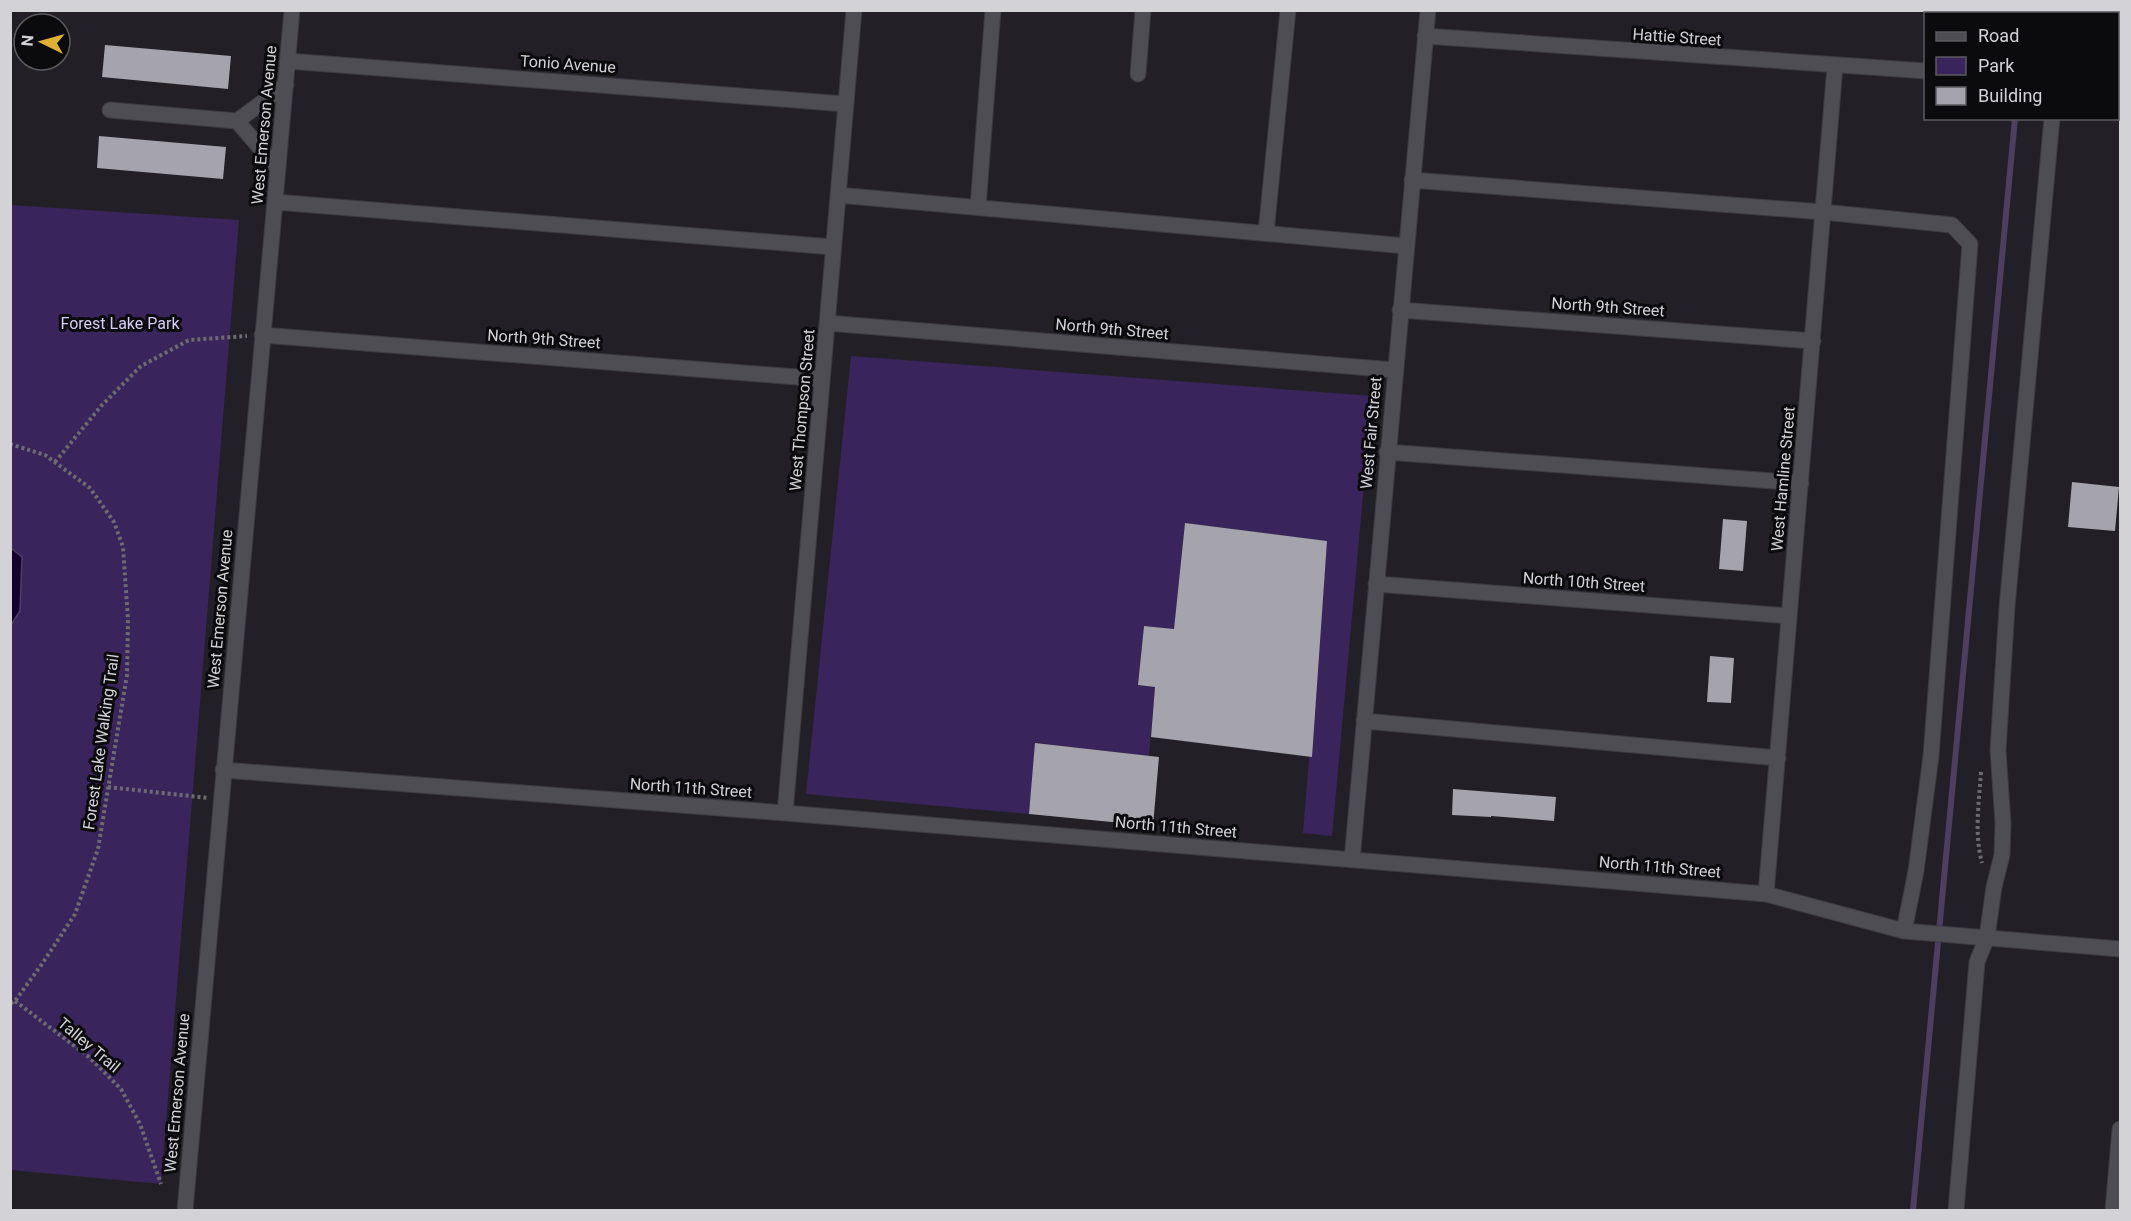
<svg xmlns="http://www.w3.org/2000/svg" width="2131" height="1221" font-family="Roboto,sans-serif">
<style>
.green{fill:#39255c}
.water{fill:#14002f;stroke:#4d3f61;stroke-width:1.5}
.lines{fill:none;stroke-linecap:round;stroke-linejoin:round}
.stream{stroke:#4d3f61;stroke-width:6}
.building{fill:#a5a3ab}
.minor-casing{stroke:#3b3a3f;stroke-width:17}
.path{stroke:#6d6b70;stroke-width:4;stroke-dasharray:3 3;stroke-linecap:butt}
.minor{stroke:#4e4d53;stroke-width:15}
.labels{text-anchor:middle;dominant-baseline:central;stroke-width:6;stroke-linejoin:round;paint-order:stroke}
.street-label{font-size:16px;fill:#d3d2d6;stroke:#0b0a0d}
.park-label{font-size:16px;fill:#d8cdf7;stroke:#0b0a0d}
</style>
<rect width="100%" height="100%" fill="#222026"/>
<path class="green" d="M10,205L239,220L161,1184L11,1170Z
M851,356L1372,396L1332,836L1303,833L1327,541L1185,523L1174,629L1144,626L1138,685L1155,687L1149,756L1036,743L1029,814L806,794Z"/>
<path class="water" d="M11,548L22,557L20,611L11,625Z"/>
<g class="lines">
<path class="stream" d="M2025,14V10
M1913,1210L2015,118"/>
</g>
<path class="building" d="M105,45L231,56L228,89L102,77Z
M99,136L226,147L223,179L97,168Z
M2072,482L2119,487L2115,531L2068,527Z
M1723,519L1747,521L1743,571L1719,569Z
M1185,523L1327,541L1312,757L1151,737L1155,687L1138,685L1144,626L1174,629Z
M1710,656L1734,658L1731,703L1707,702Z
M1035,743L1159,757L1153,826L1029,814Z
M1453,789L1556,797L1554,821L1491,816V817L1452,815Z"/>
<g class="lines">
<defs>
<path id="minor" d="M2062,14V10
M1425,36L1926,71
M288,61L845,104
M1138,74L1143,10
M110,110L237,121L278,169
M237,121L286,85
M1412,180L1823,212L1952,225L1970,244L1931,756L1916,871L1904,931
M838,195L1406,246
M275,202L833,247
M978,207L993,10
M1266,233L1288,10
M1400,310L1813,341
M827,323L1394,370
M262,335L822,379
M1387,452L1801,483
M1376,584L1789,616
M1364,721L1778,758
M223,770L785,813L1766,894L1904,931L2120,949
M785,813L854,10
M1352,860L1428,10
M1766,894L1835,66
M185,1210L292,10
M1956,1210L1977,962L1987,937L1994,887L2002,855L2003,823L1998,750L2007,607L2052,118
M2113,1210L2120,1129"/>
</defs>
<use href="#minor" class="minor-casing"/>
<path class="path" d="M10,444L45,455L90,488L114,522L123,547L128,620L127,675L98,849L75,914L42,964L15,1001L10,1004
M55,462L102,405L141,366L189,340L247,336
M1981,772C1979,803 1974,833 1982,863
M108,787L208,798
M15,1001L89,1057L121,1089L140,1124L161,1184"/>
<use href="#minor" class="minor"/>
</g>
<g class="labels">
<g class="street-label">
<text transform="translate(1677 37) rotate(4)">Hattie Street</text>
<text transform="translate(568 64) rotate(4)">Tonio Avenue</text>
<text transform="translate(264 125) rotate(-85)">West Emerson Avenue</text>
<text transform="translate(1608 307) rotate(4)">North 9th Street</text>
<text transform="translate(1112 329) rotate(5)">North 9th Street</text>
<text transform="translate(544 339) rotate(4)">North 9th Street</text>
<text transform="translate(802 410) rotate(-85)">West Thompson Street</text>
<text transform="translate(1371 433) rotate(-85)">West Fair Street</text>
<text transform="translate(1783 479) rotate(-85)">West Hamline Street</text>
<text transform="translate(1584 582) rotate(4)">North 10th Street</text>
<text transform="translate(220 609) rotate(-85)">West Emerson Avenue</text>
<text transform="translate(101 742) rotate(-82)">Forest Lake Walking Trail</text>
<text transform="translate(691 788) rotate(4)">North 11th Street</text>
<text transform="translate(1176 827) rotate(5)">North 11th Street</text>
<text transform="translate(1660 867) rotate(5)">North 11th Street</text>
<text transform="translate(89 1045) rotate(40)">Talley Trail</text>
<text transform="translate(177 1093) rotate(-85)">West Emerson Avenue</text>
</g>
<g class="park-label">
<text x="120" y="323">Forest Lake Park</text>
</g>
</g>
<rect width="2131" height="1221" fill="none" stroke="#d3d2d6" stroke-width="24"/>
<rect x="1924" y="12" width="195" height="108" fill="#0b0a0d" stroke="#5b5a5d" stroke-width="1.5"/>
<rect x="1936" y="32" width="30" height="9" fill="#4e4d53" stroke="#5b5a5d" stroke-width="1.5"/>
<text x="1978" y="42" font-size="18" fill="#d3d2d6">Road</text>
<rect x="1936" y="57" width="30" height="18" fill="#39255c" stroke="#5b5a5d" stroke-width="1.5"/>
<text x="1978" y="72" font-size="18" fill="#d3d2d6">Park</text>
<rect x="1936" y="87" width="30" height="18" fill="#a5a3ab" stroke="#5b5a5d" stroke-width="1.5"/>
<text x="1978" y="102" font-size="18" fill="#d3d2d6">Building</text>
<g transform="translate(42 42) rotate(275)"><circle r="28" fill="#0b0a0d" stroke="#5b5a5d" stroke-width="1.5"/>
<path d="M0-4.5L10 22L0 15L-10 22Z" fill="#deb133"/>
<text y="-9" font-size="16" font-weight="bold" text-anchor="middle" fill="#d3d2d6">N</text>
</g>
</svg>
